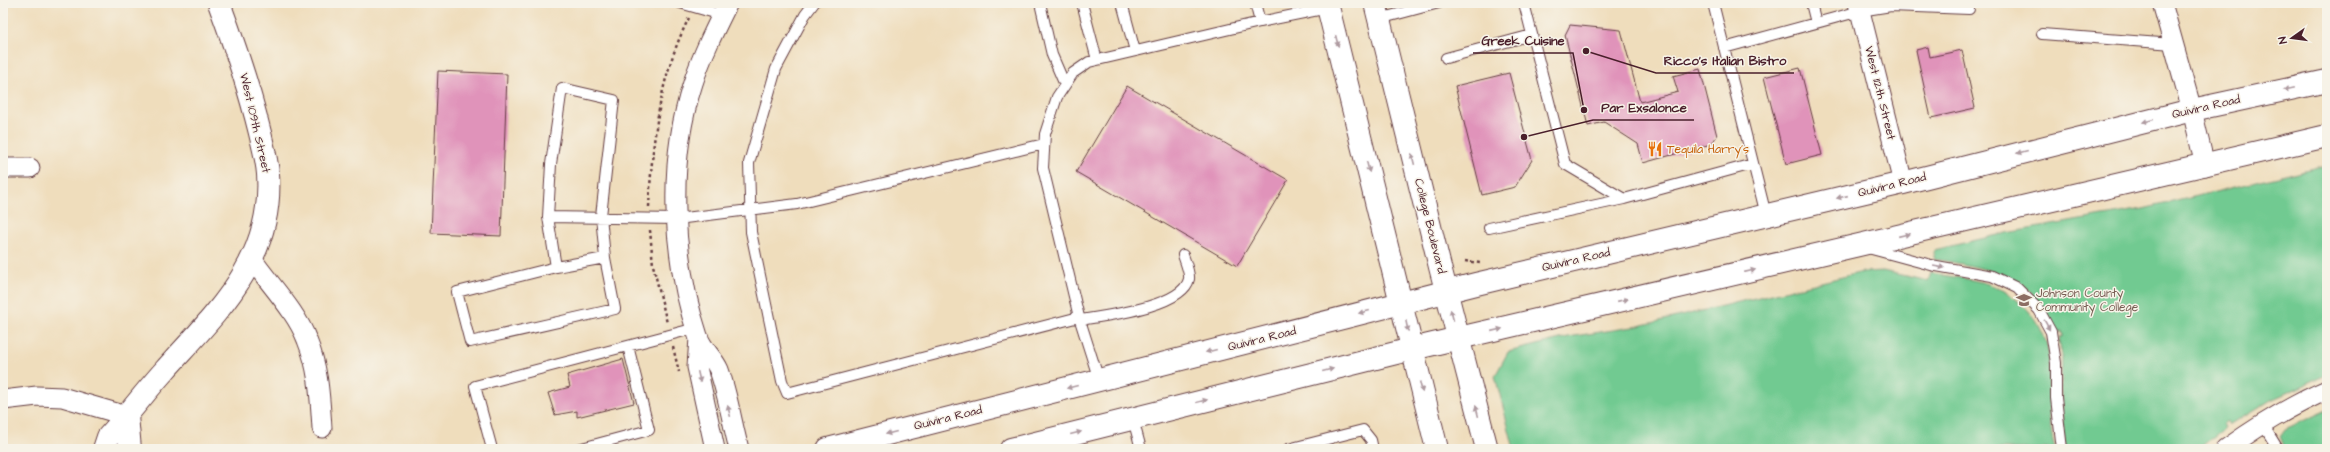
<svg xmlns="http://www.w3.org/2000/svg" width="2330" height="452" font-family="'Architects Daughter',sans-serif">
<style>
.green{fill:#71ca91;stroke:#5e745e}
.building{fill:#e093ba}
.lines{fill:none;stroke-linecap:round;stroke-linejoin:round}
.service-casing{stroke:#633c41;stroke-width:12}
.minor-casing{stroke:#633c41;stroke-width:21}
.tertiary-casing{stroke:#633c41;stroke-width:24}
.secondary-casing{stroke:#633c41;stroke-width:24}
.primary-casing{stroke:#633c41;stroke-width:24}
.path{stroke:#633c41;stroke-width:2.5;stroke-dasharray:3 3;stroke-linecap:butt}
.service{stroke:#fff;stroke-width:10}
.minor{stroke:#fff;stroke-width:19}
.tertiary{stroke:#fff;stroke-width:22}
.secondary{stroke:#fff;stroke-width:22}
.primary{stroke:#fff;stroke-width:22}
.oneway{fill:#ae9aa0}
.labels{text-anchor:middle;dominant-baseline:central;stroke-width:3;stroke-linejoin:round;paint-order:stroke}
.street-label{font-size:12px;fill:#4a1f2b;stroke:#f7f3e8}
.food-label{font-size:12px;fill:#c56008;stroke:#f7f3e8;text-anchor:start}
.education-label{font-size:12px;fill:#785e54;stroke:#f7f3e8;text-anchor:start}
.leader{fill:none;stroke:#4a1f2b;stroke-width:1.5}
.callout-dot{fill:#4a1f2b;stroke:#f7f3e8;stroke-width:1.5}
.callout-label{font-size:13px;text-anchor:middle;font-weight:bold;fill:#4a1f2b;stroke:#f7f3e8;stroke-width:3;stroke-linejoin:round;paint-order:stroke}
</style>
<rect width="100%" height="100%" fill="#f7f3e8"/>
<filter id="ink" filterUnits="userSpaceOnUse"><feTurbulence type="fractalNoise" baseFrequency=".025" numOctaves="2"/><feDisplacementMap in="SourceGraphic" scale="8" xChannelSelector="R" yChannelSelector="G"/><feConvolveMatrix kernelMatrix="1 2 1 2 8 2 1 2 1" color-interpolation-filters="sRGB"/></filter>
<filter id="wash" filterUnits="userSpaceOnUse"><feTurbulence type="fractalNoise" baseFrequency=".012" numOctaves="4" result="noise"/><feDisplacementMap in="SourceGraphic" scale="16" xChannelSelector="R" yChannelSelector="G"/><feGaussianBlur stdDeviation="0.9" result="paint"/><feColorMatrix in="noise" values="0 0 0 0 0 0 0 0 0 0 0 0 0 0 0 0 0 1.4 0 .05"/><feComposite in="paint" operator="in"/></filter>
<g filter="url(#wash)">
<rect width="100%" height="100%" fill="#efddbc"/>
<path class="green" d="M2327,165V375L2271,400L2232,424L2229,425L2227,421L2223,424L2225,427L2223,430L2199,449H2065L2061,399L2062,355L2059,341L2060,337L2063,336L2062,332H2058C2051,325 2048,312 2041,304C2014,271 1973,266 1934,259V250L2006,233L2143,209Z
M1883,271L1928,281L1931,273C1950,277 1970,278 1988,284C2021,294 2048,326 2049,361C2049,391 2047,420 2055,449H1514L1495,376L1508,352L1568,337L1639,326L1863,272Z
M2327,410V449H2285L2280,436L2285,429Z"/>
<g id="blocks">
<path class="building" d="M1570,25L1621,30L1640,102L1678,92L1673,76L1700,69L1717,136L1711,144L1643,163L1638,144L1604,122L1588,126L1565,35Z
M1928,47L1930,57L1962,50L1975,108L1931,118L1916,50Z
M1800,68L1822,155L1786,164L1764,77Z
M438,71L507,74L501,236L431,233Z
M1509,73L1532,160L1515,187L1482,195L1455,86Z
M1127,86L1288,180L1237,266L1076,172Z
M623,359L634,403L577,417V411L555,415L548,393L570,387L567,375Z"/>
</g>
</g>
<g filter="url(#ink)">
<use href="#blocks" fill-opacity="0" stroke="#633c41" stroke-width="1"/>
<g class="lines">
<defs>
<path id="service" d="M680,3L722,15
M814,3L805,15L776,69L749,163L751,232L782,381L787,393L1079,317L1099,380
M1040,3L1052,55L1065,85
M1082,3L1097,60
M1122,3L1135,51
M1255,3L1260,22L1328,8
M1524,3L1565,164L1624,199L1753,164
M1713,3L1766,215
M1811,3L1816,23
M1379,19L1439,3
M2042,34L2173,44
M1724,48L1860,11L1891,6L1969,9L1968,3
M1446,58L1532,35
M548,217L556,267L457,292L470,342L615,309L605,258L556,267
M1489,228L1624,199
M1868,248L1931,265L1992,276L2017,288L2039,310L2051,332L2056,363V398L2062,449
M605,258L601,216L614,100L562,88L551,164L548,217L677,219L797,204L1044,144
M1079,317L1043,168L1045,134L1057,97L1073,73L1089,62L1260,22
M1080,320C1104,316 1183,307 1189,279C1190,273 1185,261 1183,255
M1133,419L1141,449
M2262,423L2278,449
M492,449L475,386L696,328
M578,449L649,430L628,346
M1288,449L1363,430L1371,440L1373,449"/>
<path id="minor" d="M728,3C715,29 702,55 693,83C667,163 672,258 698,336C702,349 714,358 719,370C728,395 732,423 739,449
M1858,3L1903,183
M2162,3L2192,110L2205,166
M3,168H30
M252,259C270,285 296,311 307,340C319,369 320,398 322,428
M699,338L697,367L715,449
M3,400L37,396L62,397L127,416
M2226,449C2258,426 2290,406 2327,390"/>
<path id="tertiary" d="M127,416L130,449
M104,449L108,437C128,415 145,392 165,370C217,312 274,260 268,174C267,160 263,146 260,133C249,88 235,46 219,3"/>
<path id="secondary" d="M1327,3L1437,449
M1375,3L1440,267L1487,449"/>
<path id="primary" d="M828,449L1476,284L1903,183L2192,110L2327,81
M1011,449L1412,349L2327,136"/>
</defs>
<use href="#service" class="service-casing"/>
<use href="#minor" class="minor-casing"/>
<use href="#tertiary" class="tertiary-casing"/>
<use href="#secondary" class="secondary-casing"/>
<use href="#primary" class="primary-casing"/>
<path class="path" d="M649,207C652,143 659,76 689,18
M650,230L653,265L667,323
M1465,261L1480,263
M673,347L679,372"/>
<use href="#service" class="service"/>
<use href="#minor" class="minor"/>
<use href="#tertiary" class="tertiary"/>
<use href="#secondary" class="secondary"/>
<use href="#primary" class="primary"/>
</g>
<defs><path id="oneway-solid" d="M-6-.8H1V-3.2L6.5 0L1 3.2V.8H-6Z"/></defs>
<g class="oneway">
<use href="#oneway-solid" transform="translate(1337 41) rotate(76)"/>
<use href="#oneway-solid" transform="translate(2289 89) rotate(168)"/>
<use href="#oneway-solid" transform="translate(2148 121) rotate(166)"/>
<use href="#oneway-solid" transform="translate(2022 152) rotate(166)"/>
<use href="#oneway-solid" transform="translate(1413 159) rotate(-104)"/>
<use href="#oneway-solid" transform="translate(1368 167) rotate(76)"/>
<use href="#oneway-solid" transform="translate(1842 197) rotate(167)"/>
<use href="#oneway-solid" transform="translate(1904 235) rotate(-13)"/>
<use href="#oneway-solid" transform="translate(1939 267) rotate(10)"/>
<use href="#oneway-solid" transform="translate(1750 271) rotate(-13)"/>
<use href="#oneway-solid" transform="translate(1623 300) rotate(-13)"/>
<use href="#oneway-solid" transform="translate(1364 312) rotate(166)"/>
<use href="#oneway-solid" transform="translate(1452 315) rotate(-105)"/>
<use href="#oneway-solid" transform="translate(2047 325) rotate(61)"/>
<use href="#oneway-solid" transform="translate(1407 326) rotate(78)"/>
<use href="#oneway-solid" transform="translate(1497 330) rotate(-13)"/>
<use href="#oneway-solid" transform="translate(1211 351) rotate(166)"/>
<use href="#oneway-solid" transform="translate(1328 370) rotate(-14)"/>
<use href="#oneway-solid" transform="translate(699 377) rotate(77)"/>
<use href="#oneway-solid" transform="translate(1072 387) rotate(166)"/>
<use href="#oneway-solid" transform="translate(1421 387) rotate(76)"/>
<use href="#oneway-solid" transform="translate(1202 401) rotate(-14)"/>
<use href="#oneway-solid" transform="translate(729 411) rotate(-104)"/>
<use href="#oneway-solid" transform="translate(1477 411) rotate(-104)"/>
<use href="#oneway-solid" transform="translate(891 433) rotate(166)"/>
<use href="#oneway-solid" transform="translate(1076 433) rotate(-14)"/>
</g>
</g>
<defs>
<symbol id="restaurant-bare" viewBox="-9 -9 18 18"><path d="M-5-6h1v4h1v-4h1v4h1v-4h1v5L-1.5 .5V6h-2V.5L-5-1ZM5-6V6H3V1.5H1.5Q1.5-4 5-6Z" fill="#e8710a" stroke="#f7f3e8" stroke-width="2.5" paint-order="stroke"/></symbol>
<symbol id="university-bare" viewBox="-9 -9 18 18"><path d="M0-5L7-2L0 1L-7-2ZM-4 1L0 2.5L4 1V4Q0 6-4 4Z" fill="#8d6e63" stroke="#f7f3e8" stroke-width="2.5" paint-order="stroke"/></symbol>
</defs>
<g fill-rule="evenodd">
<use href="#restaurant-bare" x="1644" y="138" width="22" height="22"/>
<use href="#university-bare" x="2013" y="289" width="22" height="22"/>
</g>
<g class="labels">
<g class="street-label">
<text transform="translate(1880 93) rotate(76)">West 112th Street</text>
<text transform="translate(2206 107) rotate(-13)">Quivira Road</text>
<text transform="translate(255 123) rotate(77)">West 109th Street</text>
<text transform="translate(1892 185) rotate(-14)">Quivira Road</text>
<text transform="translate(1430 226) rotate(76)">College Boulevard</text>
<text transform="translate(1576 260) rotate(-13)">Quivira Road</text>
<text transform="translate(1262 339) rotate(-14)">Quivira Road</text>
<text transform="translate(948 418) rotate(-14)">Quivira Road</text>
</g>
<g class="food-label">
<text x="1667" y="149">Tequila Harry's</text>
</g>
<g class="education-label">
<text x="2036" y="293">Johnson County<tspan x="2036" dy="14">Community College</tspan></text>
</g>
</g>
<path class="leader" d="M1584 110L1573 53H1473M1586 51L1656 73H1794M1524 137L1593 120H1694"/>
<g class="callout-dot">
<circle cx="1584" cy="110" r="4"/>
<circle cx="1586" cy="51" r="4"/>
<circle cx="1524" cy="137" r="4"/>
</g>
<g class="callout-label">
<text x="1523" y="45">Greek Cuisine</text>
<text x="1725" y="65">Ricco's Italian Bistro</text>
<text x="1644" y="112">Par Exsalonce</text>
</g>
<rect width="2330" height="452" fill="none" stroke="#f7f3e8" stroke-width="16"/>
<g transform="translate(2292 38) rotate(256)" stroke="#f7f3e8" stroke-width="3" paint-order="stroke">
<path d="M0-3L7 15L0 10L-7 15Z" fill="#4a1f2b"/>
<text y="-6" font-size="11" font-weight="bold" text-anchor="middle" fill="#4a1f2b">N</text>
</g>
</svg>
